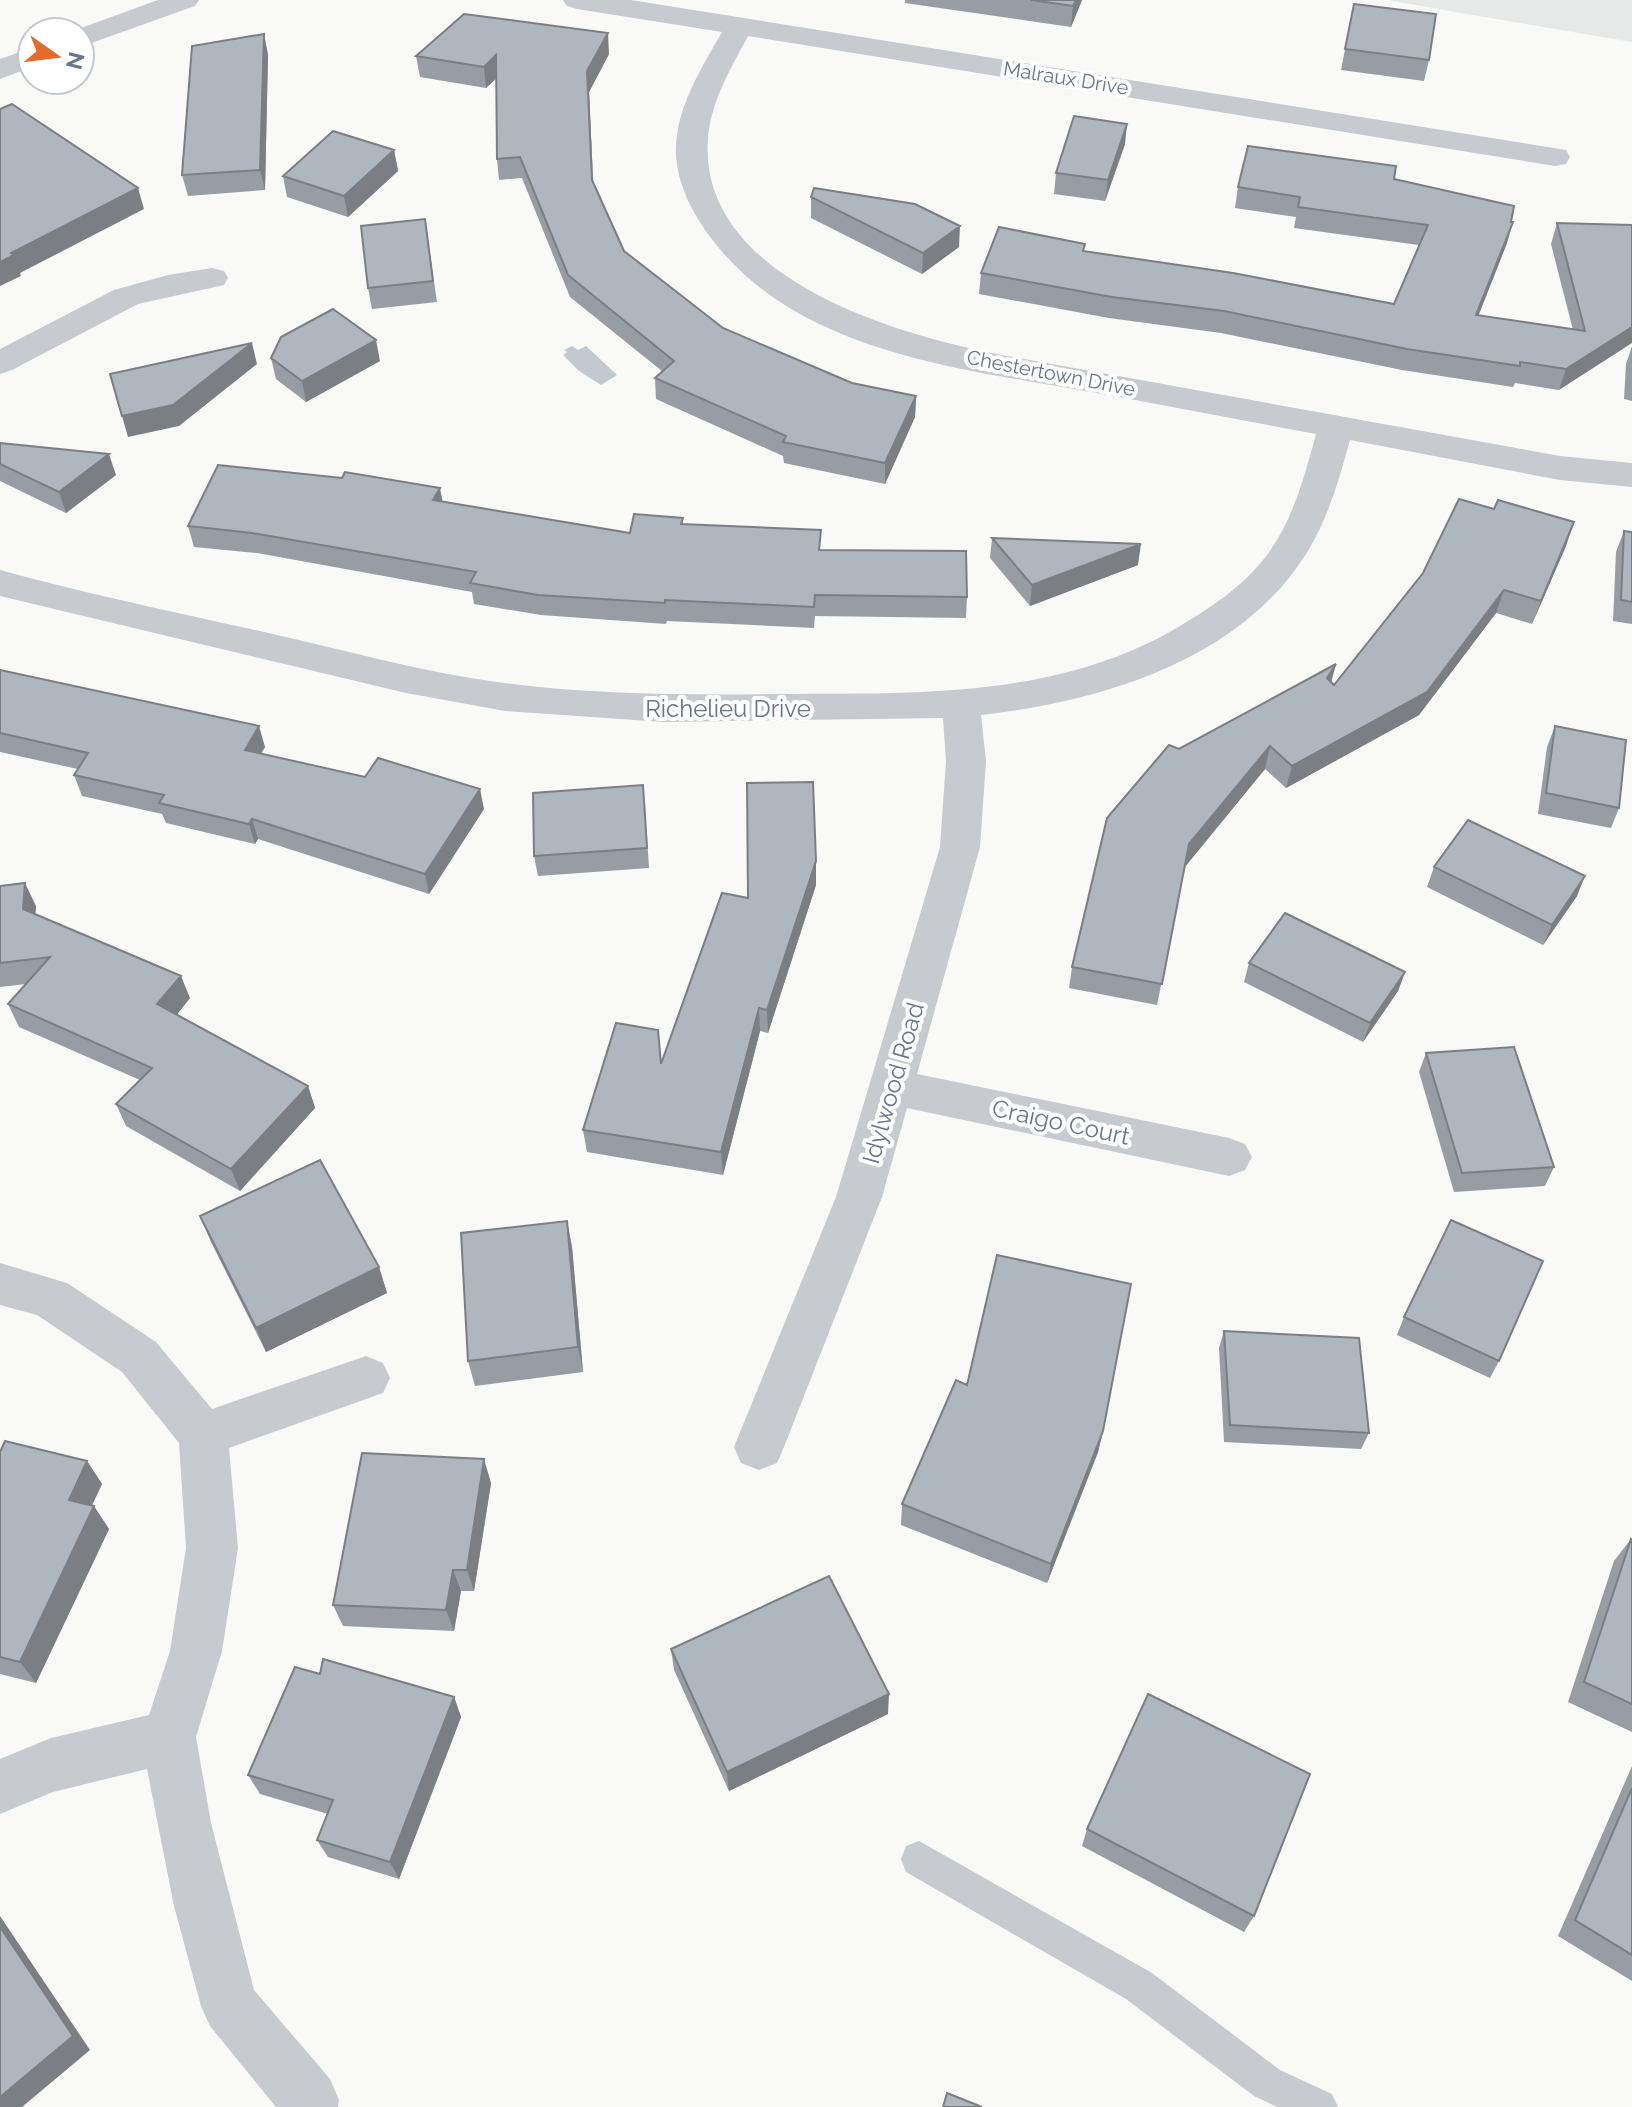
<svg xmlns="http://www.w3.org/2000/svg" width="1632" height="2107" font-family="Raleway,sans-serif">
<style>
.built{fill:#e7e8e8}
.water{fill:#c2cad0}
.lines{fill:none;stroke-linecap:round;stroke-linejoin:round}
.service{fill:#c7cace;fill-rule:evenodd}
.minor{fill:#c7cace;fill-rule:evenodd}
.wall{fill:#979da3}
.shaded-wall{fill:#7b7f84}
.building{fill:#b0b6bd;stroke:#7b7f84;stroke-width:2}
.labels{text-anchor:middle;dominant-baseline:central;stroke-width:8;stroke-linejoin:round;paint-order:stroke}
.far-street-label{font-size:20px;fill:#687688;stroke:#fff}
.street-label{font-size:24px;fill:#687688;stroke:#fff}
</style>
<rect width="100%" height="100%" fill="#f9f9f7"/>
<path class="built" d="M1388,0H1632V42L1461,13Z"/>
<path class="water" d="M572,346L578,350L586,346L617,375L601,385L579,371L563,355L567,352L564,350Z"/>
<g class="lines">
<path class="service" d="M919,1841L1152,1973L1280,2070L1332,2094L1338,2107H1277L1254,2096L1126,1999L906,1872L901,1859L906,1846Z"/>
<path class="minor" d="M158,0H199L195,6L80,47V32H70Z
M563,0H631L1566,150L1570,157L1566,164L1555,166L748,36C731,68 711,101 708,138C697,278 897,335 1002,355L1560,456L1632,463V487L1560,480L1350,440C1339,480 1328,519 1306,554C1239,661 1099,702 981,715L986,761L980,847L917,1074L1229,1138L1245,1144L1252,1157L1245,1170L1229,1176L907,1108L882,1197L784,1447L777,1463L759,1470L741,1463L734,1447L836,1197L940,847L946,761L943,718L664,722L505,711L406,693L0,596V570C91,595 184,614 277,635C352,652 427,673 504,683C596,695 689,695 781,694C923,693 1065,699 1190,620C1214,605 1239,588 1258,566C1291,529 1303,481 1316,434C1245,421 1173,407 1102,394C968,369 800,356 711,238C693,214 678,186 676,155C674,111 701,69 722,32L577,9L567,6Z
M32,48V67L0,79V59Z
M212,268L224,271L228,278L224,285L138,304L12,370L0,374V349L114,290L168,275Z
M0,1263L67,1283L156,1342L212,1409L366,1356L383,1363L390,1378L383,1393L229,1448L238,1548L222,1651L196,1737L211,1823L254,1990L330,2079L339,2100L338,2107H276L210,2026L201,2006L174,1906L147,1769L53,1792L0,1814V1759L51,1738L149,1715L170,1651L186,1548L179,1443L122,1372L37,1315L0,1305Z"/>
</g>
<path class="wall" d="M905,0H1082L1071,27L905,3Z
M1354,4L1429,60L1424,81L1341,70Z
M264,34L268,55L265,190L188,196L182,175Z
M609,54L589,92L593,182L624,251L723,328L852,383L916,396L915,417L885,484L784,463L783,456L656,399L655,378L662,371L570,297L522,178L499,180L497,159L496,78L486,88L420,77L416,56Z
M1125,144L1105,201L1054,194L1056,173Z
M394,150L398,171L348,217L287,197L283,176Z
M1394,179L1507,243L1478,316L1573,330L1551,244L1557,223L1632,225L1559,390L1515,383L1513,387L1402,370L1221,333L1109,318L979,294L981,273L1084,251L1394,304L1419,245L1294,228L1296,217L1235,208L1238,187Z
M811,197L959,247L922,274L811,218Z
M425,219L437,302L372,309L368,288Z
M1632,346V401L1624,399L1626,364Z
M271,358L380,361L306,402L276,379Z
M0,443L116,475L66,513L0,481Z
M442,502L630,533L683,518V524L821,550L967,597L966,618L815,616L814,628L667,621L666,624L541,615L474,604L472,592L257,553L194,547L188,526Z
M1624,531L1632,532V624L1613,621L1616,552Z
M992,538L1138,565L1030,606L990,558Z
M1566,546L1532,624L1496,613L1419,715L1286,788L1265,769L1185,866L1157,1005L1069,988L1072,967L1179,749L1331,682L1334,685Z
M0,670L265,747L261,753L484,809L429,894L258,839L255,844L166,823L162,814L82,796L74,775L78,769L0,752Z
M1555,726L1619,808L1611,828L1538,814L1547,747Z
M645,806L649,868L538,876L534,856Z
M1434,867L1577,896L1543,945L1427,887Z
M816,885L768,1033L760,1031L723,1175L587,1152L583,1130L661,1062L748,898Z
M0,886L36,906L35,914L190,998L177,1014L308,1086L315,1108L240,1191L126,1126L116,1104L140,1080L19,1027L8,1004L26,984L0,987Z
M1249,963L1405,972L1398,991L1363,1042L1244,982Z
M1426,1053L1554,1167L1545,1186L1454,1192L1419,1072Z
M200,1216L379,1267L387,1293L266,1352L211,1242Z
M567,1221L572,1247L583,1372L475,1386L468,1361Z
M1404,1317L1499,1361L1490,1378L1397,1335Z
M1224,1331L1369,1433L1361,1449L1224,1442L1219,1348Z
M1103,1431L1098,1452L1047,1583L901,1525L902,1504Z
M0,1452L87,1461L102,1484L92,1505L109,1529L36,1683L0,1674Z
M491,1483L474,1591H461L454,1631L343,1626L333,1605Z
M1631,1539L1632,1540V1732L1568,1702L1614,1561Z
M671,1649L888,1714L729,1791L674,1670Z
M320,1674L454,1697L461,1717L399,1879L328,1857L317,1840L328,1814L260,1794L248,1775Z
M1632,1766V1981L1558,1936Z
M1087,1829L1254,1916L1244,1932L1082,1846Z"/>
<path class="shaded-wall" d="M1076,0H1082L1071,27L1073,6Z
M608,33L609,54L589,92L594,201L587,71Z
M264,34L268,55L265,190L260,170Z
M496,55L499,76L486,88L484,67Z
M1127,124L1125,144L1105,201L1108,180Z
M394,150L398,171L348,217L344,196Z
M138,188L144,209L20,273L21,276L0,286V262L11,253Z
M1513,222L1507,243L1470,337L1476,315Z
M960,226L959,247L922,274L923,253Z
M1632,327V343L1559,390L1566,369Z
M376,340L380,361L306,402L302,381Z
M252,343L257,364L179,426L128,437L122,416Z
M916,396L915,417L885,484V463Z
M109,454L116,475L66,513L59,492Z
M440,488L444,509L433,500Z
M1574,522L1566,546L1532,624L1541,601Z
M1141,544L1138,565L1030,606L1032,585Z
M1504,590L1496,613L1419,715L1286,788L1292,766Z
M1336,664L1330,687L1327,678Z
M259,726L265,747L251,770L245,750Z
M1270,746L1265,769L1185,867L1189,844Z
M480,789L484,809L429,894L425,874Z
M252,819L258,839L255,844L249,824Z
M816,861V885L768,1033L767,1010Z
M1585,876L1577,896L1543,945L1552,925Z
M25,883L36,906L34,932L23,909Z
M1405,972L1398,991L1363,1042L1370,1023Z
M181,976L190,998L167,1027L157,1004Z
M759,1008L760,1031L723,1175L721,1152Z
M308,1086L315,1108L240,1191L231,1169Z
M567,1221L572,1247L583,1372L578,1347Z
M379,1267L387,1293L266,1352L256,1328Z
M1103,1431L1098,1452L1047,1583L1051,1564Z
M484,1459L491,1483L474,1591L467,1570Z
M87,1461L102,1484L84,1522L69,1500Z
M94,1506L109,1529L36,1683L20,1662Z
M453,1570L461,1591L454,1631L446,1610Z
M889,1694L888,1714L729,1791L727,1772Z
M454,1697L461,1717L399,1879L390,1862Z
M0,1916L90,2050L22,2107H0Z"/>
<path class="building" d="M1031,0H1076L1073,6Z
M1354,4L1436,14L1429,60L1345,49Z
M464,14L608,33L587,71L592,180L624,251L723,328L852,383L916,396L885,463L783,442L786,436L655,378L674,361L568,275L520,157L497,159L496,55L484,67L416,56Z
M264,34L260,170L182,175L192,46Z
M12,104L138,188L11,253L14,255L0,262V109Z
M1074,116L1127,124L1108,180L1056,173Z
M333,131L394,150L344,196L283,176Z
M1248,146L1396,166L1394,179L1514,206L1511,222H1513L1476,315L1585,331L1557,223L1632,225V327L1566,369L1520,362V366L1407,349L1224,311L1112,297L981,273L999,227L1085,244L1083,251L1233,273L1394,304L1428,225L1298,207L1300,197L1238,187Z
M814,188L915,204L960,226L923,253L811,197Z
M425,219L433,281L368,288L361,226Z
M333,309L376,340L302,381L271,358L281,337Z
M252,343L173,405L122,416L110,374Z
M0,443L109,454L59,492L0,464Z
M218,465L342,478L345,472L440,488L433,500L630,533L634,514L683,518L681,524L821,530L819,550L966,551L967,597L815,595L814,607L665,600V603L538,595L470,583L476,572L252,533L188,526Z
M1459,499L1494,509L1498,500L1574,522L1541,601L1504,590L1427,692L1292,766L1270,746L1189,844L1162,984L1072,967L1107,818L1169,745L1179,749L1336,664L1327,678L1334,685L1423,573Z
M1624,531L1632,532V602L1621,600Z
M992,538L1141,544L1032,585Z
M0,670L259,726L245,750L365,777L378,758L480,789L425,874L252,819L249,824L159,803L164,795L74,775L88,753L0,733Z
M1555,726L1626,740L1619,808L1546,793Z
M813,782L816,861L767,1010L759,1008L721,1152L583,1130L616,1023L658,1030L661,1064L722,893L748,898L747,783Z
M643,785L647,848L534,856L533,793Z
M1468,820L1585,876L1552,925L1434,867Z
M25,883L23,909L181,976L157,1004L308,1086L231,1169L116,1104L152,1068L8,1004L50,957L0,963V886Z
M1285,913L1405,972L1370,1023L1249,963Z
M1514,1047L1554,1167L1462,1173L1426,1053Z
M320,1160L379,1267L256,1328L200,1216Z
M1451,1220L1543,1261L1499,1361L1404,1317Z
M567,1221L578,1347L468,1361L461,1233Z
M997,1255L1131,1284L1103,1431L1051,1564L902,1504L956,1380L967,1385Z
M1224,1331L1359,1338L1369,1433L1230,1425Z
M5,1441L87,1461L69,1500L94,1506L20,1662L0,1657V1452Z
M362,1453L484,1459L467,1570H453L446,1610L333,1605Z
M1631,1539L1632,1540V1704L1584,1682Z
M829,1576L889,1694L727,1772L671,1649Z
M323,1659L454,1697L390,1862L317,1840L333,1800L248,1775L295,1667L320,1674Z
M1148,1694L1310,1774L1254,1916L1087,1829Z
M1632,1788V1955L1575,1920Z
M0,1927L73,2036L0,2097Z
M947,2093L982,2107H943Z"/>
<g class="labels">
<g class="far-street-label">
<text transform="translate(1066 78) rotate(9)">Malraux Drive</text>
<text transform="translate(1051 373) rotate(11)">Chestertown Drive</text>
</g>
<g class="street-label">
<text x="728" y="708">Richelieu Drive</text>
<text transform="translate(893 1083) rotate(-74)">Idylwood Road</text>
<text transform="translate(1061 1122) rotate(12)">Craigo Court</text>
</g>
</g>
<g transform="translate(56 56) rotate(104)"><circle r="38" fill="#ffffff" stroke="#c3c8cf" stroke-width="2"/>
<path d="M0-6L14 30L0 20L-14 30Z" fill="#e56b2b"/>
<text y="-12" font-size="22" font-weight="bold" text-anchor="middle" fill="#687688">N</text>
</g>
</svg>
